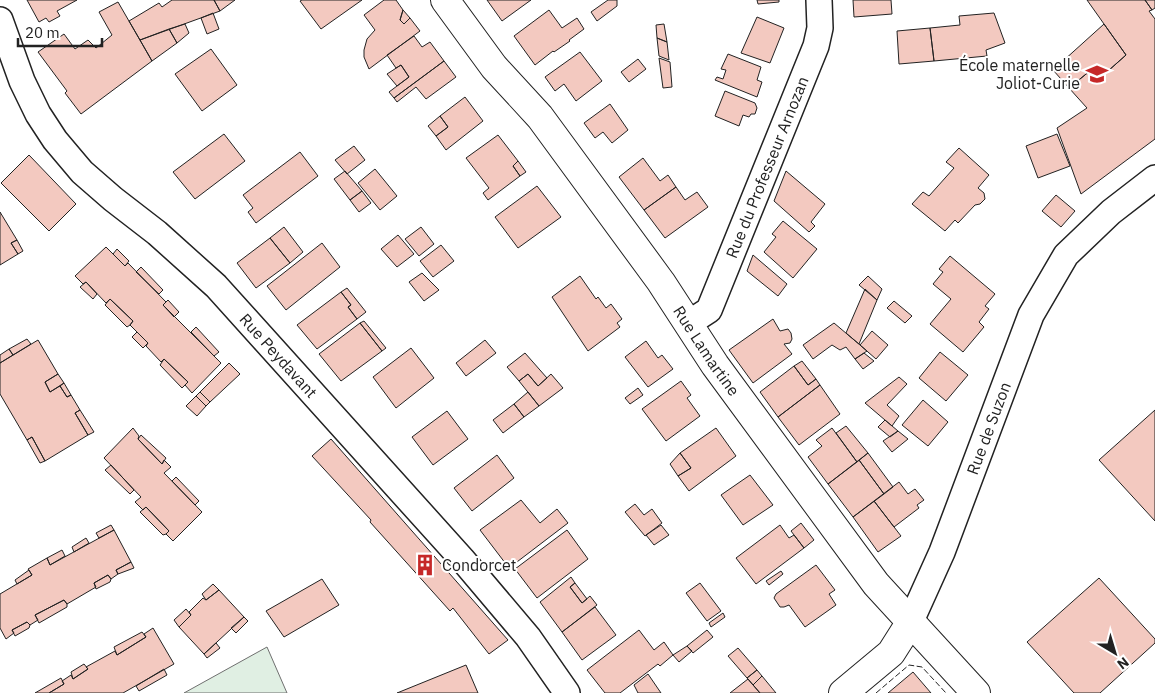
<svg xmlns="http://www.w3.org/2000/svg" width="1155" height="693" font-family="'IBM Plex Sans',sans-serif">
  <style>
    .green { fill: #e0efe3; stroke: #6f6f6f }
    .building { fill: #f3c9c0; stroke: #222 }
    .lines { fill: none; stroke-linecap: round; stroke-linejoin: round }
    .minor-casing { stroke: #222; stroke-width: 28 }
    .tertiary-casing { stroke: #222; stroke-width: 30 }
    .minor { stroke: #fff; stroke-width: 25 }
    .tertiary { stroke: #fff; stroke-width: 28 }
    .fence { stroke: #222; stroke-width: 1; stroke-dasharray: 6 2.5; stroke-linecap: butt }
    .labels { text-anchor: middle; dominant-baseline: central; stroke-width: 4; stroke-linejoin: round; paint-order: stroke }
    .poi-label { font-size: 16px; fill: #222; stroke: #fff; text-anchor: end }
    .street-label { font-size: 16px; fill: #222; stroke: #fff }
  </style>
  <rect width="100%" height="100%" fill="#fff"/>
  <path class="green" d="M267 647 287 693H184Z"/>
  <path class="building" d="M27 0H77L57 11 60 16 49 22 46 18 39 22Z
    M172 0H214L220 11 140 40 129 21 159 3 162 7Z
    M214 0H235L220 11Z
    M302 0H362L321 29 300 1Z
    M384 0H396L403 10 400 20 404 24 410 18 420 31 369 69 364 57V50L367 39 375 30 364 15Z
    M487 0H531L502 21Z
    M608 0H617V6L597 21 591 12Z
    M757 0H779V2L758 4Z
    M853 0H891L892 14 854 17Z
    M1087 0H1145L1152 10 1149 11 1155 19V139L1081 194 1057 128 1087 108 1069 88 1091 70 1099 79 1126 55Z
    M1145 0H1155V8L1152 10Z
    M118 2 152 61 81 114 65 93 67 91 38 52 64 34 75 49 88 40 96 48 112 35 99 12Z
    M403 10 410 18 404 24 400 20Z
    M549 10 562 28 577 18 584 29 569 40 570 41 554 52 553 51 535 65 514 36Z
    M213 13 219 29 207 34 201 18Z
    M994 13 1005 43 986 50 987 56 934 61 930 28 960 25 959 16Z
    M757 17 784 28 770 63 741 53Z
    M185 24 189 33 177 43 169 29Z
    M664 24 667 42 657 38 656 25Z
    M1104 24 1126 55 1099 79 1091 70 1069 88 1053 70Z
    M930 28 934 61 899 64 897 31Z
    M169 29 177 43 152 61 140 40Z
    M414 36 422 47 430 42 444 61 394 98 389 92 409 77 401 65 396 68 387 55Z
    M657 38 667 42 669 60 659 56Z
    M211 49 237 85 202 111 175 74Z
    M580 52 602 81 576 101 564 84 555 91 545 77Z
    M728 54 761 67 757 80 762 82 757 97 715 80 717 77 723 79 726 70 721 69Z
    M659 58 670 62 672 87 663 88Z
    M638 59 646 69 629 82 621 72Z
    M444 61 456 77 426 99 416 87 397 102 394 98Z
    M401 65 409 77 397 86 387 74Z
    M725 91 755 103 757 108 755 114H751L749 117 743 115 739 126 715 116Z
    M465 97 483 121 446 150 436 136 448 127 440 116Z
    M610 104 628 130 612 143 603 132 595 138 584 123Z
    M440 116 448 127 436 136 428 126Z
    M224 134 245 161 195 199 173 172Z
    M1057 134 1070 166 1038 178 1026 146Z
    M498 135 518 161 513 166 520 176 488 200 483 193 489 188 466 158Z
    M354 146 365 160 347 174 335 160Z
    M959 148 989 175 978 188 984 193 985 199 980 204 975 205 958 223 955 220 945 231 912 204 923 192 929 196 954 168 946 162Z
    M300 152 318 176 256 223 248 212 253 208 243 195Z
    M29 155 76 204 49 231 1 183Z
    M643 158 660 181 668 175 676 187 644 210 619 177Z
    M518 161 526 172 520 176 513 166Z
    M375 169 397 196 380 210 358 183Z
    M345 171 362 191 350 200 334 179Z
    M786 171 825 204 811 222 815 226 809 232 774 201Z
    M537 186 561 217 518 248 495 217Z
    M676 187 685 200 697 192 708 207 665 238 644 210Z
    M362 191 371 203 359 212 350 200Z
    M1056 195 1075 211 1061 227 1042 211Z
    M0 212 17 240 11 243 18 254 0 265Z
    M783 221 817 249 793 278 764 252 776 237 772 234Z
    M284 227 303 252 290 263 270 238Z
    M421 227 434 244 419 256 405 239Z
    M398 235 414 254 397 267 381 249Z
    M270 238 290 263 256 288 237 263Z
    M17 240 23 251 18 254 11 243Z
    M322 243 340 267 286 310 267 286Z
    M441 245 454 261 433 277 420 261Z
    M106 247 125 266 128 263 166 302 163 305 221 363 192 393 185 385 188 382 164 359 161 362 146 346 148 343 130 325 133 321 110 299 106 303 86 282 83 284 75 276Z
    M117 249 129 261 125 266 113 254Z
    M753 255 787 284 778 296 747 271Z
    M950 256 995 294 985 306 989 309 979 322 984 327 963 352 930 324 951 299 933 284 943 272 939 269Z
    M141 267 163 290 159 294 136 272Z
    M422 273 439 290 424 301 409 282Z
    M580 276 596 299 598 297 606 308 611 304 622 319 617 323 620 327 588 351 552 297Z
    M868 276 882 289 877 300 859 285Z
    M86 282 97 294 93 299 80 287Z
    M347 288 366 312 357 319 348 307 351 305 341 292Z
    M865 289 877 300 859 344 846 333Z
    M341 292 351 305 348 307 357 319 317 349 297 325Z
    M110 299 133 321 130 325 127 327 105 305Z
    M168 300 179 312 174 317 163 305Z
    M894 301 912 316 905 323 887 308Z
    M773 319 780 331 788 329 791 333 792 339 790 343 784 344 792 354 753 383 729 350Z
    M364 321 386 348 382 351 360 323Z
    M360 323 382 351 341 381 319 354Z
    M834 323 860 345 867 351 855 359 846 347 840 350 832 345 813 359 803 345Z
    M196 327 219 352 214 356 191 332Z
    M872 331 888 345 876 359 860 345Z
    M137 332 148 343 143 348 132 337Z
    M27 339 31 344 13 355 9 349Z
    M38 340 58 374 45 382 50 392 60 386 67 397 71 395 80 410 75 413 88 435 45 461 32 437 27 440 0 394V363Z
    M485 340 496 353 466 376 456 363Z
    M646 341 658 358 662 355 673 369 648 387 625 357Z
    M411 348 434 378 396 408 373 377Z
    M9 349 13 355 0 363V355Z
    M940 352 968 375 946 401 919 378Z
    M525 353 547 378 538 386 528 374 519 381 507 367Z
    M864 353 874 361 863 369 855 359Z
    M164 359 188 382 182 388 160 365Z
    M802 361 816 379 808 385 794 366Z
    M229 363 240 374 210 402 200 392Z
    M794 366 808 385 816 379 820 385 778 417 760 392Z
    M58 374 64 383 50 392 45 382Z
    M528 374 538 386 551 374 563 388 539 406 519 381Z
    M899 377 907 384 887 405 899 416 892 426 865 403Z
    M681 381 691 395 687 398 700 416 666 441 642 409Z
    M64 383 71 395 67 397 60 386Z
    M820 385 840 414 799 445 778 417Z
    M638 388 643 395 630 404 625 398Z
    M200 392 210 402 206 406 196 396Z
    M528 392 539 406 524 417 514 404Z
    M196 396 206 406 197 416 186 406Z
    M923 400 948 422 928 446 902 425Z
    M514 404 524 417 503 433 493 420Z
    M80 410 94 432 88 435 75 413Z
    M1155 410V521L1099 460Z
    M447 411 468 439 433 465 412 437Z
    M885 420 898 431 890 437 878 427Z
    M846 426 868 453 857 462 836 433Z
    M133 428 139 436 138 439 162 464 164 460 171 467 164 473 202 512 173 541 166 534 169 531 146 507 143 510 135 502 141 497 104 458Z
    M716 428 736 456 689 491 678 476 691 468 680 453Z
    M832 428 857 462 828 484 808 457 822 446 816 440Z
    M898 431 908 439 892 452 883 441Z
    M141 435 166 458 162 464 138 439Z
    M32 437 45 461 40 463 27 440Z
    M331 439 508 640 489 654 453 608 450 611 370 522 371 520 312 456Z
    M680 453 691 468 678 476 670 464Z
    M868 453 893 487 884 494 859 460Z
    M497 455 514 478 472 511 454 488Z
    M859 460 884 494 853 517 828 484Z
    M111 465 134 490 130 494 105 470Z
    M750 475 773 505 743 525 721 495Z
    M176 477 199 501 195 505 172 481Z
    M899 482 908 494 915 489 924 500 917 505 919 508 894 527 874 501Z
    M521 500 540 523 557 509 568 523 509 568 480 530Z
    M874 501 901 536 878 552 853 517Z
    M635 504 644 515 652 509 662 523 645 536 625 512Z
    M146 507 169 531 166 534 163 535 140 512Z
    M801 523 814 540 804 548 791 531Z
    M111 525 114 530 99 538 96 533Z
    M661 525 669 535 654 545 646 535Z
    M780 525 789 538 794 535 804 548 756 584 736 558Z
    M114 530 131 562 116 570 118 574 111 579 108 575 94 583 96 587 67 604 64 600 35 615 38 620 30 625 27 622 12 630 14 633 6 639 0 628V594L32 575 28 569 47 558 50 565Z
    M567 530 588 559 537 598 515 569Z
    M86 538 89 543 74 552 72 547Z
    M62 550 65 556 50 565 47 558Z
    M131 562 134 568 118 574 116 570Z
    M816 565 835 590 829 594 836 605 805 627 789 605 784 607H780L774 598 776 594Z
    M29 570 32 575 17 584 15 580Z
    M781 571 783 574 769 585 766 581Z
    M108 575 111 579 110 582 96 589 94 583Z
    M571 577 575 583 570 587 582 603 590 596 597 605 562 632 540 602Z
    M1099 578 1155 639V643L1100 693H1074L1027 642Z
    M322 579 339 605 284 637 266 611Z
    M575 583 587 599 582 603 570 587Z
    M700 583 721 611 707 621 686 593Z
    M213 584 219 590 206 600 202 594Z
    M219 590 244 617 204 654 179 627 191 615 189 612 203 598 206 600Z
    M64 600 67 604V607L39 623 35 615Z
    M595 607 616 635 582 660 562 632Z
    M186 609 191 615 179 627 174 620Z
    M723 613 725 617 711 627 709 623Z
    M244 617 248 621 236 633 231 628Z
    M27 622 30 625 29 628 15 636 12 630Z
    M153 628 174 664 123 693H49L64 684 62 681 71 675 73 679 88 669 86 667 115 651 117 655 146 637 144 634Z
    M639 630 654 650 664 642 673 655 660 666 658 664 620 693H605L587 670Z
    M707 630 713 637 693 653 687 646Z
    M142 632 146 637 117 655 114 647Z
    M216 643 220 648 207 658 204 654Z
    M687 646 692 651 679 662 673 655Z
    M738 648 757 670 747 678 728 656Z
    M84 664 88 669 73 679 71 672Z
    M466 665 478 693H397Z
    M164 669 167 675 139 691 136 686Z
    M757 670 762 676 753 685 747 678Z
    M913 672 931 693H888Z
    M648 674 661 693H638L634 685Z
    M762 676 776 693H760L753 685Z
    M61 678 64 684 49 693H35Z
    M748 679 760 693H730Z"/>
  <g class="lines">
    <g class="minor-casing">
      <g id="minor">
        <path id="s1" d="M0 20 22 81 38 114 55 140 82 172 113 199 157 233 216 286 462 559 528 637 567 693"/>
        <path id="s2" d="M689 323 709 310 816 46 820 28 819 0"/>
        <path id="s3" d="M910 623 942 552 1031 315 1066 255 1111 212 1155 178"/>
      </g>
    </g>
    <g class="tertiary-casing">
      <g id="tertiary">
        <path id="s4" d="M445 0 494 67 540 117 661 282 715 365 876 584 976 693"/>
        <path d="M843 693 891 653 910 623"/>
      </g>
    </g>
    <use href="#minor" class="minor"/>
    <use href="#tertiary" class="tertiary"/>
    <path class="fence" d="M876 693 909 665 922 667 946 693"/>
  </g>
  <defs>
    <g id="school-bare" transform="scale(1.725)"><path d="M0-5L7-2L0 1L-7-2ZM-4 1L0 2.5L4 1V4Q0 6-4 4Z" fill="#c62828" stroke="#fff" stroke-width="2.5" paint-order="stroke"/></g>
    <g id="building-bare" transform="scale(1.725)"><path d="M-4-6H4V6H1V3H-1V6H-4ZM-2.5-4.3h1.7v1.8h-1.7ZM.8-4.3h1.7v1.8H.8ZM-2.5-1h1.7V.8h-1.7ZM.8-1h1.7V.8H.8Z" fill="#c62828" stroke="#fff" stroke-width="2.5" paint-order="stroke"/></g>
  </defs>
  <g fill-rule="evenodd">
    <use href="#school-bare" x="1097" y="74"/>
    <use href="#building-bare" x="425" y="565"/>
  </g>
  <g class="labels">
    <g class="poi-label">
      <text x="1080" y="65">École maternelle<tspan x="1080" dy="18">Joliot-Curie</tspan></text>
      <text x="442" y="565" text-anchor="start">Condorcet</text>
    </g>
    <g class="street-label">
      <text stroke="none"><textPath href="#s2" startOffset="178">Rue du Professeur Arnozan</textPath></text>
      <text stroke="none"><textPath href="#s4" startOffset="438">Rue Lamartine</textPath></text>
      <text stroke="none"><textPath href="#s1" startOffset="444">Rue Peydavant</textPath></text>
      <text stroke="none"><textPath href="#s3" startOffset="210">Rue de Suzon</textPath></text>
    </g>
  </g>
  <g transform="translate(1115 653) rotate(142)" stroke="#ffffff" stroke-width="4" paint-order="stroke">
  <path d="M0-4L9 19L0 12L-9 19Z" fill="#222222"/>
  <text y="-8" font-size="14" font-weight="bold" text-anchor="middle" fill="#222222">N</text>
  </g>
  <path d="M18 38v8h84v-8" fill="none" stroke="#222222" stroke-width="2.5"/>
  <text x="25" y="38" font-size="15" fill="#222222" stroke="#ffffff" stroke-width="4" paint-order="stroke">20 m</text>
</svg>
